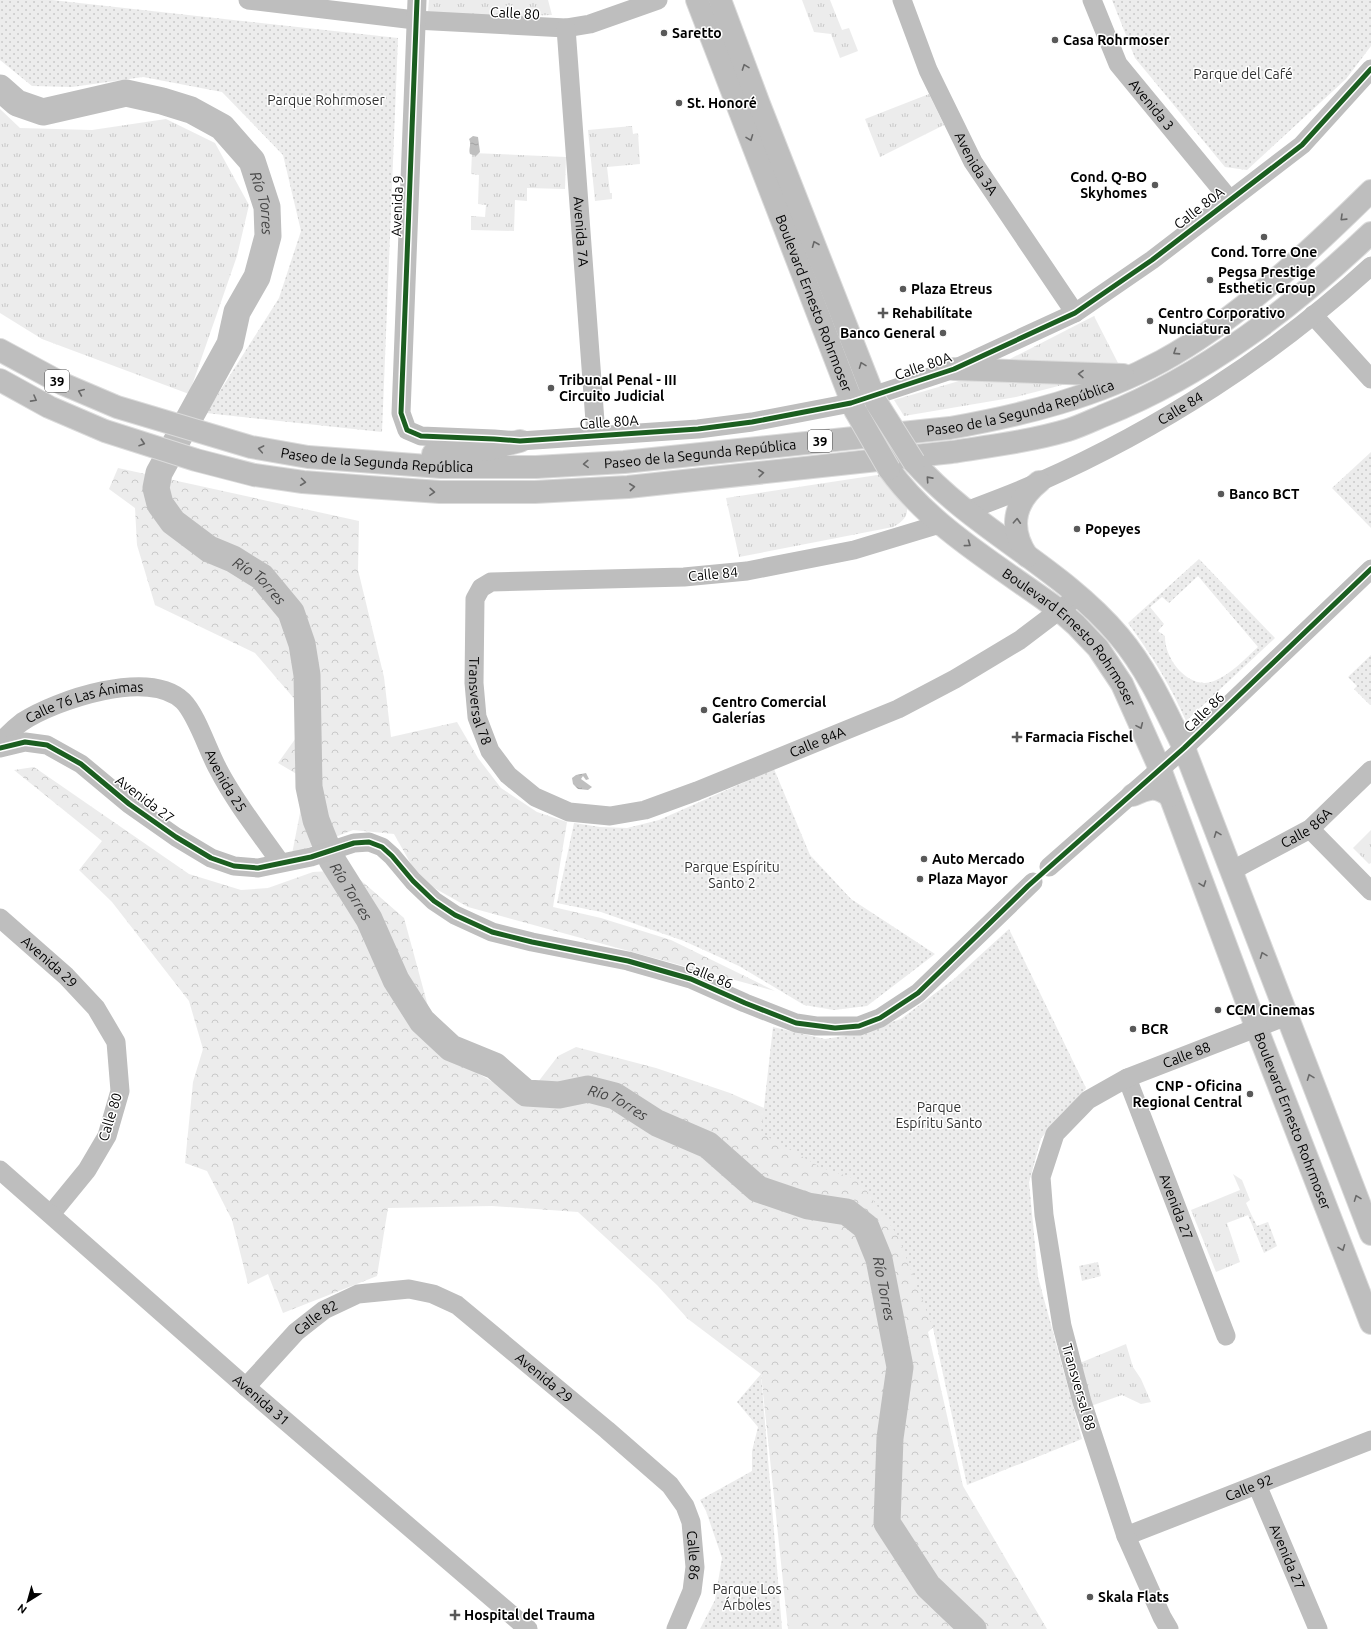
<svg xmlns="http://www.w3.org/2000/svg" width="1371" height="1629" font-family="Ubuntu,sans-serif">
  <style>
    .grass { fill: url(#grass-tufts) }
    .forest { fill: url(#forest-crowns) }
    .park { fill: url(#park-dots); fill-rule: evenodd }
    .water { fill: url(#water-ripples) }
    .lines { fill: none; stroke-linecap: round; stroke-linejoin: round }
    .river { stroke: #bfbfbf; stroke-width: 27 }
    .major-casing { stroke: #dbdbdb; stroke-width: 24 }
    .highway-casing { stroke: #dbdbdb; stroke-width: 24 }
    .minor { stroke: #bebebe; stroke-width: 19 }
    .major { stroke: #bebebe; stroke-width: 22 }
    .highway { stroke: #bebebe; stroke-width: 22 }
    .major-bridge-casing { stroke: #dbdbdb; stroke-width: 24; stroke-linecap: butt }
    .major-bridge { stroke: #bebebe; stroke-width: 22 }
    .cycleway-casing { stroke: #fff; stroke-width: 8 }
    .cycleway { stroke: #1b5e20; stroke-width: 5 }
    .oneway { stroke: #686868 }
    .poi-dot { fill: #595959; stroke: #fff; stroke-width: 1.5 }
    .labels { text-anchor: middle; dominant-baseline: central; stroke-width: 3; stroke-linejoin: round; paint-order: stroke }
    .shield { fill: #fff; stroke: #4c4c4c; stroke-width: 1 }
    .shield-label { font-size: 13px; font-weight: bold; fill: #000 }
    .street-label { font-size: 14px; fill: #000; stroke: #fff }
    .poi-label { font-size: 14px; font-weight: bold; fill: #000; stroke: #fff; text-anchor: start }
    .park-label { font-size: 14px; fill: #333; stroke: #fff }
    .water-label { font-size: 15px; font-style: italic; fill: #444; stroke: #fff }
  </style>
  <defs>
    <pattern id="grass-tufts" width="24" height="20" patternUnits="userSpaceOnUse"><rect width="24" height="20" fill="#ececec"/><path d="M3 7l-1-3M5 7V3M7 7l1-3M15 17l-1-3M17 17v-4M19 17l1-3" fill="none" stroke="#c9c9c9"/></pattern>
    <pattern id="forest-crowns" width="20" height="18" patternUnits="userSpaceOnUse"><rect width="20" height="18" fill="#ececec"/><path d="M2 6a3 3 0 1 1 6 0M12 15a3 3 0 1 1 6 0" fill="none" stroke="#c9c9c9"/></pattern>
    <pattern id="park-dots" width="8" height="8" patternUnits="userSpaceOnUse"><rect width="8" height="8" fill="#ececec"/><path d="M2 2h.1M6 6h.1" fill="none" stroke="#c9c9c9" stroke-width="1.8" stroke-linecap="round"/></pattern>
    <pattern id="water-ripples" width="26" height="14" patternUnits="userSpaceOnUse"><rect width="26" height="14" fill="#bfbfbf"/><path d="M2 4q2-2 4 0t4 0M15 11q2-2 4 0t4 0" fill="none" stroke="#a2a2a2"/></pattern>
  </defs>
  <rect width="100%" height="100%" fill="#fff"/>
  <path class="grass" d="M429 0H548L552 15 497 17 428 12Z
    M802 0H830L842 30 849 28 858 51 840 58 831 34 814 32Z
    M929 94 944 125 880 157 865 119Z
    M0 109 20 128 92 130 166 119 215 143 249 205 237 256 189 394 42 339 0 313Z
    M632 126 633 134 638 133 640 164 607 167 610 193H612V199L595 201 588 130Z
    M472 153 566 157 565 189 527 188V201L515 200 514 231 471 230V216L485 217 486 205 478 204 479 175 471 174Z
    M1094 316 1118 363 1006 361Z
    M983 374 1089 378 1016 397 904 416 894 400Z
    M884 474C898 491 923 512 893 527L739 557 726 498Z
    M1371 830V863L1369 864 1353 848Z
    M1233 1174 1242 1180 1250 1200 1246 1203 1251 1214 1227 1223 1240 1262 1216 1272 1191 1210 1240 1190Z
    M1126 1344 1133 1367 1141 1379 1151 1402 1141 1404 1122 1395 1088 1407 1075 1365Z"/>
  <path class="forest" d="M118 468 359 521 358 570 384 677 391 737 457 722 478 758 501 788 537 812 567 822 553 907 601 918 671 940 775 991 468 907 420 880 394 834 353 830 292 854 300 813V776L278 763 298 735 297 702 255 653 155 605 137 545 135 508 109 489Z
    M34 767 189 874 241 890 268 888 313 872 349 870 404 918 429 1010 447 1055 503 1088 535 1086 558 1056 576 1047 656 1068 730 1093 798 1123 1086 1088 1041 1138 1029 1182 969 1295 928 1332 963 1486 1047 1629H788L761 1374 688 1319 657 1285 578 1212 492 1206 388 1208 377 1276 283 1313 268 1274 248 1284 232 1220 207 1171 185 1163 193 1082 203 1049 189 1001 112 902 79 870 102 841 14 770Z"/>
  <path class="park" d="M0 0H52L398 38 382 432 206 413 279 298 301 231 283 155 222 92 143 77 72 87 32 86 0 60Z
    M1112 0H1371V46L1346 79 1247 170 1225 167 1135 58Z
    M1371 452V528L1332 488Z
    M1199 559 1275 638 1186 721C1171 686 1151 654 1128 623ZM1198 576 1258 647C1246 658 1230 675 1214 681 1189 691 1164 659 1165 636L1158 631 1164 624 1150 607 1162 597 1169 603Z
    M1371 655V705H1370L1354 689 1357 686 1348 677Z
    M774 769 810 855 851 899 935 954 867 1006 834 1010 804 1005 739 966 684 941 601 912 557 903 574 823 600 827 627 828 659 820Z
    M1009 929 1086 1088 1041 1138 1029 1182 1038 1277 1082 1439 967 1485 933 1328 898 1236 859 1180 822 1168 761 1133 773 1027 825 1039 855 1034 901 1019 954 979Z
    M1251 1214 1257 1226 1268 1222 1277 1246 1264 1253 1248 1215Z
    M1098 1262 1101 1276 1082 1281 1079 1266Z
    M761 1374 782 1629H700L715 1600 722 1558 706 1511 700 1500 752 1471V1451L758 1427 737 1402Z"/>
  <path class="water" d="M473 136 478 137 480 152 476 156 470 154C468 149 472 145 469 139Z
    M586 773 589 779 586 780 583 776 581 779 592 787 588 790 578 789 573 784 572 778 576 775Z"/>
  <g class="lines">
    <path class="river" id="s1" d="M0 88 17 103 43 112 126 93 162 101 191 110 222 127 252 161 267 207 268 236 257 277 237 312 230 344 159 473 156 488 160 504 173 522 209 549 233 559 262 577 291 612 302 644 307 675 309 787 316 820 332 860 369 919 396 980 422 1021 451 1048 495 1066 526 1093 559 1095 588 1089 615 1096 657 1123 708 1145 758 1189 808 1206 847 1212 866 1227 879 1259 900 1367 890 1438 887 1523 928 1586 973 1629"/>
    <g class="major-casing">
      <g id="major">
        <path id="s16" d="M697 0 855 410"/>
        <path d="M720 0 759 104 876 402"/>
        <path d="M914 462C974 530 1061 567 1119 636 1147 669 1165 709 1184 748L1371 1234"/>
        <path id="s17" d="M889 469C930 527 1002 568 1059 610L1076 625 1098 648 1122 684 1160 769 1257 1029 1371 1323"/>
        <path d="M1027 556C1009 529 1013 503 1039 482"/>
        <path d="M1133 795C1148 788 1156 785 1170 796"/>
      </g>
    </g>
    <g class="highway-casing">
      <g id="highway">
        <path id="s18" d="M0 350 63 384 117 407 251 447 308 457 441 467H536L624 462 950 428C1023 415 1096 397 1162 361 1237 320 1310 251 1371 191"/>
        <path d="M954 369 1123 375"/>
        <path d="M0 380 49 407 105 431 196 460 254 475 303 482 368 487 440 492H535L628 487 952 452C991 446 1031 441 1068 430 1081 426 1093 420 1105 415 1205 375 1293 307 1371 233"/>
        <path d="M433 454 490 449 520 441"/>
      </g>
    </g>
    <g class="minor">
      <path d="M248 0 415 20 566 28 590 24 658 0"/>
      <path d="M417 0 401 413 407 430 421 436 494 439 520 441 698 429 752 422 851 403 954 369 1075 313 1152 260 1302 145 1371 69"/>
      <path id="s2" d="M902 0 928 70 973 162 1075 313"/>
      <path id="s3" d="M1092 0 1118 64 1230 200"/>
      <path id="s4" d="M566 28 596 435"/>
      <path d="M1313 315 1371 379"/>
      <path id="s5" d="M966 511C990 502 1015 493 1039 482 1159 429 1274 355 1371 266"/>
      <path id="s6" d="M940 524 854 550 747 571 684 577 491 582 481 588 475 599 474 683 477 717 490 751 508 775 535 797 569 812 610 816 645 810 697 791 898 709 955 679 1020 640 1078 596"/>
      <path id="s7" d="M0 743C7 735 14 728 22 722 56 700 149 668 183 701 197 715 208 751 218 769 235 802 259 832 280 862"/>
      <path d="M0 748 25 742 47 745 81 764 129 804 176 837 211 858 234 866 258 868 311 857 354 843 369 842 382 847 392 856 413 881 434 901 455 915 492 932 532 942 628 961 691 979 745 1003 796 1023 816 1026H859L880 1018 918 993 1033 882"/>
      <path d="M1310 829 1371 891"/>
      <path d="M1049 867 1184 748 1371 569"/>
      <path id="s8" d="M1231 871 1310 829 1371 770"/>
      <path id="s9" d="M0 918 66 976 96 1008 116 1042 120 1091 107 1136 87 1170 51 1214"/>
      <path id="s10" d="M1127 1078 1226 1336"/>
      <path id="s11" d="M0 1170 246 1387 528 1629"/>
      <path id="s12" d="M246 1387 296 1332 324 1310 358 1294 409 1289 433 1294 457 1305 607 1430 670 1485 685 1506 691 1522 695 1567 692 1591 676 1629"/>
      <path id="s13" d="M1257 1485 1318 1629"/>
      <path id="s14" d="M1126 1536 1371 1440"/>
      <path id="s15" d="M1169 1629 1162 1617 1126 1536 1082 1402 1062 1326 1044 1215 1041 1177 1055 1134 1088 1100 1127 1078 1287 1016"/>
    </g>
    <use href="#major" class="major"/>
    <use href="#highway" class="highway"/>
    <g class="major-bridge-casing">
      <path id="major-bridge" d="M876 402 914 462
        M855 410 889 469"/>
    </g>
    <use href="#major-bridge" class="major-bridge"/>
    <g class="cycleway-casing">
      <path id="cycleway" d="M417 0 401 413 407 430 421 436 494 439 520 441 698 429 752 422 851 403 954 369 1075 313 1152 260 1302 145 1371 69
        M0 748 25 742 47 745 81 764 129 804 176 837 211 858 234 866 258 868 311 857 354 843 369 842 382 847 392 856 413 881 434 901 455 915 492 932 532 942 628 961 691 979 745 1003 796 1023 835 1028 859 1026 880 1018 918 993 1028 886 1184 748 1371 569"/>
    </g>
    <use href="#cycleway" class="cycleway"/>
  </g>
  <defs><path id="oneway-chevron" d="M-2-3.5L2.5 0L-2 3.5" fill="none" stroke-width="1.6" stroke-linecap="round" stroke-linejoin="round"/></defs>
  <g class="oneway">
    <use href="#oneway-chevron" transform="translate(745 67) rotate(-110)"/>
    <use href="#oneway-chevron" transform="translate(750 138) rotate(69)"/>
    <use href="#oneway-chevron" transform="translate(1343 218) rotate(136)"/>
    <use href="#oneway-chevron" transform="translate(815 244) rotate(-112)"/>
    <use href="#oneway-chevron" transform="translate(1176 352) rotate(147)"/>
    <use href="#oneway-chevron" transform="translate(862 365) rotate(-111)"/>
    <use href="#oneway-chevron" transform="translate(1081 374) rotate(-179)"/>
    <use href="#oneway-chevron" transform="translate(81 392) rotate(-157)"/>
    <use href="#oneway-chevron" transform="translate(34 399) rotate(29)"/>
    <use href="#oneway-chevron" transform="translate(142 443) rotate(18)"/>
    <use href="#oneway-chevron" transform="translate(261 449) rotate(-169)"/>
    <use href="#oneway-chevron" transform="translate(586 464) rotate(177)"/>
    <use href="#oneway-chevron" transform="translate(761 473) rotate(-6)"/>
    <use href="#oneway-chevron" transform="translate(929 479) rotate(-132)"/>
    <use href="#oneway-chevron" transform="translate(303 482) rotate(7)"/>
    <use href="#oneway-chevron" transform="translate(632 487) rotate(-6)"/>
    <use href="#oneway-chevron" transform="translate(432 492) rotate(4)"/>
    <use href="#oneway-chevron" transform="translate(1017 521) rotate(-87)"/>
    <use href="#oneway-chevron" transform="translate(968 544) rotate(36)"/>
    <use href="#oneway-chevron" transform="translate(1140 726) rotate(66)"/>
    <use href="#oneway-chevron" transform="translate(1217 834) rotate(-111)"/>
    <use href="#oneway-chevron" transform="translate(1203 884) rotate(70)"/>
    <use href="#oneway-chevron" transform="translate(1263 955) rotate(-111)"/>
    <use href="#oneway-chevron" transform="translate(1310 1077) rotate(-111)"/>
    <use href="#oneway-chevron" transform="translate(1357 1198) rotate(-111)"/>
    <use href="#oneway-chevron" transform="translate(1342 1248) rotate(69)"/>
  </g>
  <g class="poi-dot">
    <circle cx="664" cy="33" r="4"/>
    <circle cx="1055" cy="40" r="4"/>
    <circle cx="679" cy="103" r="4"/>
    <circle cx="1155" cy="185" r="4"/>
    <circle cx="1264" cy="237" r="4"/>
    <circle cx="1210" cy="280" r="4"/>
    <circle cx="903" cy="289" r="4"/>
    <path d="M881 307h4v4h4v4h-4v4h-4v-4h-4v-4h4z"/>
    <circle cx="1150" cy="321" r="4"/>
    <circle cx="943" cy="333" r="4"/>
    <circle cx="551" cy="388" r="4"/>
    <circle cx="1221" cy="494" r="4"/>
    <circle cx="1077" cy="529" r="4"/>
    <circle cx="704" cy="710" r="4"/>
    <path d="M1015 731h4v4h4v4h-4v4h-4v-4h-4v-4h4z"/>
    <circle cx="924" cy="859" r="4"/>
    <circle cx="920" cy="879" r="4"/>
    <circle cx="1218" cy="1010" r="4"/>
    <circle cx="1133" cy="1029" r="4"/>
    <circle cx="1250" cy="1094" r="4"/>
    <circle cx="1090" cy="1597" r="4"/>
    <path d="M453 1609h4v4h4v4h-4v4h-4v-4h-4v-4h4z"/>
  </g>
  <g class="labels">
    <g class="shield">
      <rect x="45" y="370" width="24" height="22" rx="3"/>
      <rect x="808" y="430" width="24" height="22" rx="3"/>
    </g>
    <g class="shield-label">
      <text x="57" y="381">39</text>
      <text x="820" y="441">39</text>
    </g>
    <g class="street-label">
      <text transform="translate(515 13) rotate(3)">Calle 80</text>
      <text stroke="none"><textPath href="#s3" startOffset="122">Avenida 3</textPath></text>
      <text stroke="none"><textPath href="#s2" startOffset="180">Avenida 3A</textPath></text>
      <text transform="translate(397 206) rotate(-88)">Avenida 9</text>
      <text transform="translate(1199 208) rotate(-38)">Calle 80A</text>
      <text stroke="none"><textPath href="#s4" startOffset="204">Avenida 7A</textPath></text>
      <text stroke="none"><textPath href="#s16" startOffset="325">Boulevard Ernesto Rohrmoser</textPath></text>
      <text transform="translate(923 366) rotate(-19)">Calle 80A</text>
      <text stroke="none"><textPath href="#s18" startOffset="1045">Paseo de la Segunda República</textPath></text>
      <text stroke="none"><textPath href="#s5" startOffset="238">Calle 84</textPath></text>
      <text transform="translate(609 422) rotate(-4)">Calle 80A</text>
      <text stroke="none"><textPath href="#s18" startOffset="721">Paseo de la Segunda República</textPath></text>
      <text stroke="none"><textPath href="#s18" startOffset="397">Paseo de la Segunda República</textPath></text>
      <text transform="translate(713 574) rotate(-5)">Calle 84</text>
      <text stroke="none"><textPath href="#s17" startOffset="249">Boulevard Ernesto Rohrmoser</textPath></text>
      <text stroke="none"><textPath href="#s6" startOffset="582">Transversal 78</textPath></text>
      <text stroke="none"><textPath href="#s7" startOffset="97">Calle 76 Las Ánimas</textPath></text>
      <text transform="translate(1204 712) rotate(-44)">Calle 86</text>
      <text stroke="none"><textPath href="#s6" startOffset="998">Calle 84A</textPath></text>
      <text stroke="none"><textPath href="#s7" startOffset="292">Avenida 25</textPath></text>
      <text transform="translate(145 799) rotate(37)">Avenida 27</text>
      <text stroke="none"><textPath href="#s8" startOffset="87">Calle 86A</textPath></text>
      <text stroke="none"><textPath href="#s9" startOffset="66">Avenida 29</textPath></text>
      <text transform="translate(709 975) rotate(22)">Calle 86</text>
      <text stroke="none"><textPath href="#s15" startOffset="674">Calle 88</textPath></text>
      <text transform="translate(110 1117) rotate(-73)">Calle 80</text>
      <text stroke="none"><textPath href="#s17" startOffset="789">Boulevard Ernesto Rohrmoser</textPath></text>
      <text stroke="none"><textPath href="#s10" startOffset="138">Avenida 27</textPath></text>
      <text stroke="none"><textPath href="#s12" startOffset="99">Calle 82</textPath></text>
      <text stroke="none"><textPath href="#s12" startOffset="363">Avenida 29</textPath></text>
      <text transform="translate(1079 1387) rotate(74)">Transversal 88</text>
      <text stroke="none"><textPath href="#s11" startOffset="348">Avenida 31</textPath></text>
      <text stroke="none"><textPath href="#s14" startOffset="132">Calle 92</textPath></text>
      <text stroke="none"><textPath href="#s12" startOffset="605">Calle 86</textPath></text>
      <text stroke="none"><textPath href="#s13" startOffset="78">Avenida 27</textPath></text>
    </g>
    <g class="poi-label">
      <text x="672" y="33">Saretto</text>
      <text x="1063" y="40">Casa Rohrmoser</text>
      <text x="687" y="103">St. Honoré</text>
      <text x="1147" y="177" text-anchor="end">Cond. Q-BO<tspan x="1147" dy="16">Skyhomes</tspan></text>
      <text x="1264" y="252" text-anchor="middle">Cond. Torre One</text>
      <text x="1218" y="272">Pegsa Prestige<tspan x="1218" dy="16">Esthetic Group</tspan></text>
      <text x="911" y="289">Plaza Etreus</text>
      <text x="892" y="313">Rehabilítate</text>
      <text x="1158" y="313">Centro Corporativo<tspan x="1158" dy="16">Nunciatura</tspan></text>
      <text x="935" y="333" text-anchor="end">Banco General</text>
      <text x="559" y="380">Tribunal Penal - III<tspan x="559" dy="16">Circuito Judicial</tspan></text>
      <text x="1229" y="494">Banco BCT</text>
      <text x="1085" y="529">Popeyes</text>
      <text x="712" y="702">Centro Comercial<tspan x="712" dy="16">Galerías</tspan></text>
      <text x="1025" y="737">Farmacia Fischel</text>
      <text x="932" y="859">Auto Mercado</text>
      <text x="928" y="879">Plaza Mayor</text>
      <text x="1226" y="1010">CCM Cinemas</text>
      <text x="1141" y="1029">BCR</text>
      <text x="1242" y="1086" text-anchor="end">CNP - Oficina<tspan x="1242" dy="16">Regional Central</tspan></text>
      <text x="1098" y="1597">Skala Flats</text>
      <text x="464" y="1615">Hospital del Trauma</text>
    </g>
    <g class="park-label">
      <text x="1243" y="74">Parque del Café</text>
      <text x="326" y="100">Parque Rohrmoser</text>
      <text x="732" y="867">Parque Espíritu<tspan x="732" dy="16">Santo 2</tspan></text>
      <text x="939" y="1107">Parque<tspan x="939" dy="16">Espíritu Santo</tspan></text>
      <text x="747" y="1589">Parque Los<tspan x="747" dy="16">Árboles</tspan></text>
    </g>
    <g class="water-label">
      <text stroke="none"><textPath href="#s1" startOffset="327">Río Torres</textPath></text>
      <text stroke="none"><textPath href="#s1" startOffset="783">Río Torres</textPath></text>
      <text stroke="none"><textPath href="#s1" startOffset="1119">Río Torres</textPath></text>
      <text stroke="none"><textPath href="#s1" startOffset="1491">Río Torres</textPath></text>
      <text stroke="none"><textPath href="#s1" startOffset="1839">Río Torres</textPath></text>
    </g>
  </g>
  <g transform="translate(28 1601) rotate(217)" stroke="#ffffff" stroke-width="3" paint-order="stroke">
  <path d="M0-3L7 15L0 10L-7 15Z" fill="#000000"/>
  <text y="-6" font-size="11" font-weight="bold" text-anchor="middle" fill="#000000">N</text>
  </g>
</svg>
